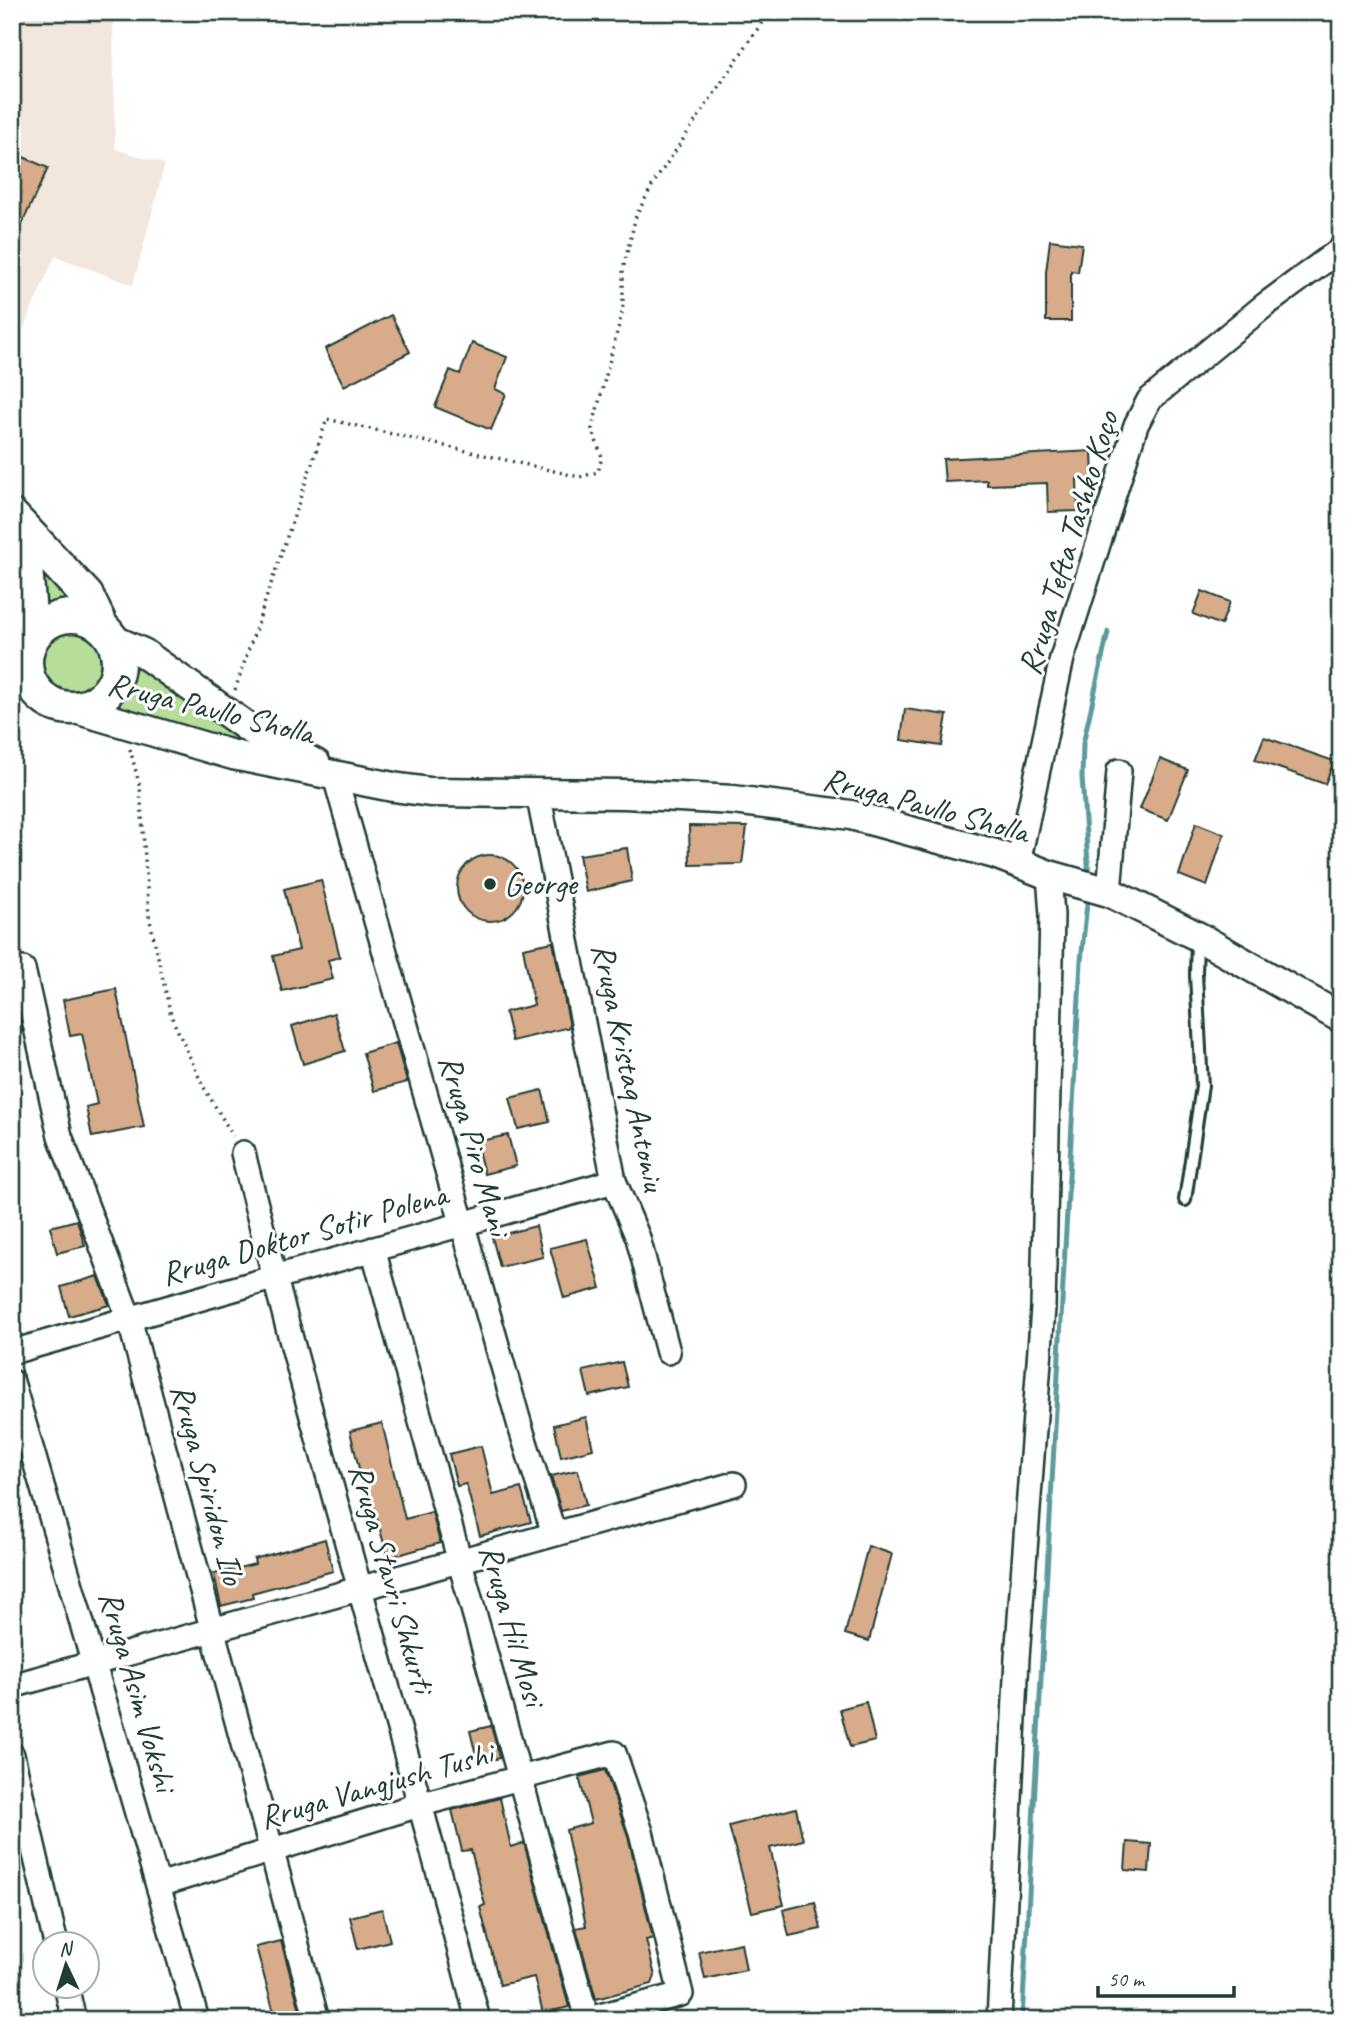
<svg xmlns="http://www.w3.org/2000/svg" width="1353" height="2032" font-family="Caveat,sans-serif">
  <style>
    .built { fill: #f3e6dc }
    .green { fill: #b6de9a; stroke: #6a8e67; stroke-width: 2 }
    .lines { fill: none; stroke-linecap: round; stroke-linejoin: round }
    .stream { stroke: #5d9a9c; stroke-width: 5 }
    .building { fill: #d8ab8a; stroke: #1f3d34; stroke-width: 2 }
    .service-casing { stroke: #1f3d34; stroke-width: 16 }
    .minor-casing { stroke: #1f3d34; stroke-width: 28 }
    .tertiary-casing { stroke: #1f3d34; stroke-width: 33 }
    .secondary-casing { stroke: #1f3d34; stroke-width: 37 }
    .path { stroke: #1f3d34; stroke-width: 3.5; stroke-dasharray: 2 5; stroke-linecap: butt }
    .service { stroke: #fff; stroke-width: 10 }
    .minor { stroke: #fff; stroke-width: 23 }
    .tertiary { stroke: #fff; stroke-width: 28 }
    .secondary { stroke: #fff; stroke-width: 32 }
    .poi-dot { fill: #1f3d34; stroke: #fff; stroke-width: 2.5 }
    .labels { text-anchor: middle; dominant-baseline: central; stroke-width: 6; stroke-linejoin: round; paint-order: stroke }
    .street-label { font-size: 33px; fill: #1f3d34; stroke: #fff }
    .poi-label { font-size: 33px; fill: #1f3d34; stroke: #fff; text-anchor: start }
  </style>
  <rect width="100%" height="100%" fill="#fff"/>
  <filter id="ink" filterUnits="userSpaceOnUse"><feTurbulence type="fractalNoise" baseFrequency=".0143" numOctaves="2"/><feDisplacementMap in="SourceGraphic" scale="14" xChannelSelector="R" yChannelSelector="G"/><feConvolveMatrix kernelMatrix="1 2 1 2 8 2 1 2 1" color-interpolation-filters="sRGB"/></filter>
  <g filter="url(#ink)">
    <path class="built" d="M12 12 113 15 115 149 165 164 133 285 55 256 12 354Z"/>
    <path class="green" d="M34 553 77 606 55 611 40 621Z
      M41 663a33 33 0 1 1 66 0a33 33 0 1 1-66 0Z
      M125 657 249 745 109 709C126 693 127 680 125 657Z"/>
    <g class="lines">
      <path class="stream" d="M1089 878 1082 777 1083 744 1108 632
        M1022 2020 1081 961 1088 894"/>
    </g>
    <path class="building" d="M12 152 48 168 12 245Z
      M1050 240 1082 244 1078 272 1071 271V321H1046V272Z
      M391 315 410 352 344 386 325 349Z
      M472 343 507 357 495 389 506 394 491 430 435 407 450 370 460 374Z
      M1092 451 1093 479H1077L1078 511 1048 512 1047 483 987 485V480L945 482 943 459Z
      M1202 591 1230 602 1221 625 1193 614Z
      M905 709 947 715 942 746 901 740Z
      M1264 737 1334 761 1325 784 1255 760Z
      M1160 759 1188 770 1168 820 1140 809Z
      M1196 823 1224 834 1207 886 1179 875Z
      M689 826 747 827 742 864 690 865Z
      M627 848 632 881 586 892 579 855Z
      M457 888a33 33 0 1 1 66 0a33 33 0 1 1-66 0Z
      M321 880 340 957 328 960 333 979 282 991 273 956 299 950 284 889Z
      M553 942 570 1027 512 1041 505 1012 534 1005 523 948Z
      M12 987 23 1032 12 1034Z
      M116 989 144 1127 92 1137 86 1107 97 1104 82 1034 70 1036 63 1000Z
      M334 1013 345 1051 303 1064 292 1026Z
      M396 1043 407 1082 374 1091 363 1053Z
      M542 1090 550 1122 518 1129 510 1098Z
      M508 1135 516 1166 484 1174 476 1142Z
      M77 1220 85 1246 57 1253 50 1227Z
      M536 1226 543 1257 500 1267 492 1237Z
      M587 1239 601 1288 564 1298 550 1248Z
      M98 1276 109 1305 69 1316 61 1287Z
      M622 1362 628 1387 589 1396 583 1371Z
      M586 1417 593 1449 561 1457 554 1425Z
      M382 1423 405 1519 432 1512 440 1543 388 1558 373 1505 368 1506 350 1431Z
      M481 1446 493 1495 521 1488 531 1522 480 1536 466 1484 457 1486 449 1454Z
      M578 1470 586 1505 561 1511 551 1476Z
      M325 1539 333 1571 252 1593 253 1598 221 1606 214 1574 255 1564 254 1559Z
      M868 1546 892 1554 869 1641 845 1634Z
      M866 1702 875 1741 850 1747 840 1709Z
      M491 1726 500 1758 478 1763 470 1731Z
      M605 1770 628 1836 653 1938 646 1940 655 1976 652 1984 596 1999 576 1928 586 1926 566 1830 591 1823 579 1777Z
      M500 1798 511 1847 524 1843 569 2007 543 2013 534 1977 500 1985 480 1907 485 1905 471 1850 462 1851 452 1810Z
      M796 1808 803 1840 770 1848 784 1905 752 1912 729 1826Z
      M1127 1842 1151 1844 1149 1872 1125 1870Z
      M815 1902 821 1929 789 1936 783 1910Z
      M382 1909 390 1941 358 1949 350 1917Z
      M281 1941 300 2010 275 2016 256 1947Z
      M741 1943 746 1970 705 1979 699 1952Z"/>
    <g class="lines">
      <g class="service-casing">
        <path id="service" d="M1185 1200 1202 1086 1196 975 1197 939"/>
      </g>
      <g class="minor-casing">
        <path id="minor" d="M334 773 520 1426 554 1534
          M538 793 614 1181 638 1238 668 1352
          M1018 863 1062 658 1136 425 1149 400 1265 305 1341 249
          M1109 892 1119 771
          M23 969 60 1136 129 1318 317 2020
          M243 1153C315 1444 403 1730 478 2020
          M373 1249 587 2019
          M12 1352 614 1181
          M12 1382 197 2020
          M12 1686 734 1484
          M12 1755 56 1944
          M159 1885 422 1804 614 1753 641 1832 681 1994 585 2020
          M66 1986 74 2020
          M999 2020 1017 1658 1043 1308 1052 915 1049 875"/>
      </g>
      <g class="tertiary-casing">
        <path id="tertiary" d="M112 639 143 653 250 729 316 764
          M72 708 233 755 393 787 430 792 625 794 733 800 851 815 995 854 1049 875 1109 892 1197 936 1341 1018"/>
      </g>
      <g class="secondary-casing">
        <path id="secondary" d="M12 516 87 596 102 627
          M23 530 32 639
          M26 662a46 46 0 1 1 92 0a46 46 0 1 1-92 0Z"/>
      </g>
      <path class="path" d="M235 690 327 419 580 477 598 472 602 457 592 429 623 309V269L636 216 653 184 769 12
        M130 749 140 787 149 916 171 1016 203 1086 233 1136
        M12 926 19 951"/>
      <use href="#service" class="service"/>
      <use href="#minor" class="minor"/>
      <use href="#tertiary" class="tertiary"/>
      <use href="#secondary" class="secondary"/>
    </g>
  </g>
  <circle class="poi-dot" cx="490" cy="884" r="7"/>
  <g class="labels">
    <g class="street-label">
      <text transform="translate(1068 543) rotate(-73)">Rruga Tefta Tashko Koço</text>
      <text transform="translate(211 708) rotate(14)">Rruga Pavllo Sholla</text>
      <text transform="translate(926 805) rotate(15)">Rruga Pavllo Sholla</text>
      <text transform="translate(629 1067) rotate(78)">Rruga Kristaq Antoniu</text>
      <text transform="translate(475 1145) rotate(74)">Rruga Piro Mani</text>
      <text transform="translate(304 1234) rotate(-16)">Rruga Doktor Sotir Polena</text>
      <text transform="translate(208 1484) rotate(75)">Rruga Spiridon Ilo</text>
      <text transform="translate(392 1578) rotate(74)">Rruga Stavri Shkurti</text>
      <text transform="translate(513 1625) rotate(74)">Rruga Hil Mosi</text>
      <text transform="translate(138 1691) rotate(74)">Rruga Asim Vokshi</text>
      <text transform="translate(376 1785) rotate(-16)">Rruga Vangjush Tushi</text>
    </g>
    <g class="poi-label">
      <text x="504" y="884">George</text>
    </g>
  </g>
  <rect width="1353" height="2032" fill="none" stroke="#fff" stroke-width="42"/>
  <rect x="21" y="21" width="1311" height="1990" fill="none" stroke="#1f3d34" stroke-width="2.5" filter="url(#ink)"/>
  <g transform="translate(66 1965) rotate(356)"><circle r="33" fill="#ffffff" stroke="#a5b1ae" stroke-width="2"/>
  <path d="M0-5L12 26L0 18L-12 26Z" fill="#1f3d34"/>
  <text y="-10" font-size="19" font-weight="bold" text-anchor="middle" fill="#1f3d34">N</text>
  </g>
  <path d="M1098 1986v10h136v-10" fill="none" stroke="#1f3d34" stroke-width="3.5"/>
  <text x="1108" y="1986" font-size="21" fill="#1f3d34" stroke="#ffffff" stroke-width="5" paint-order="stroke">50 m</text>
</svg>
